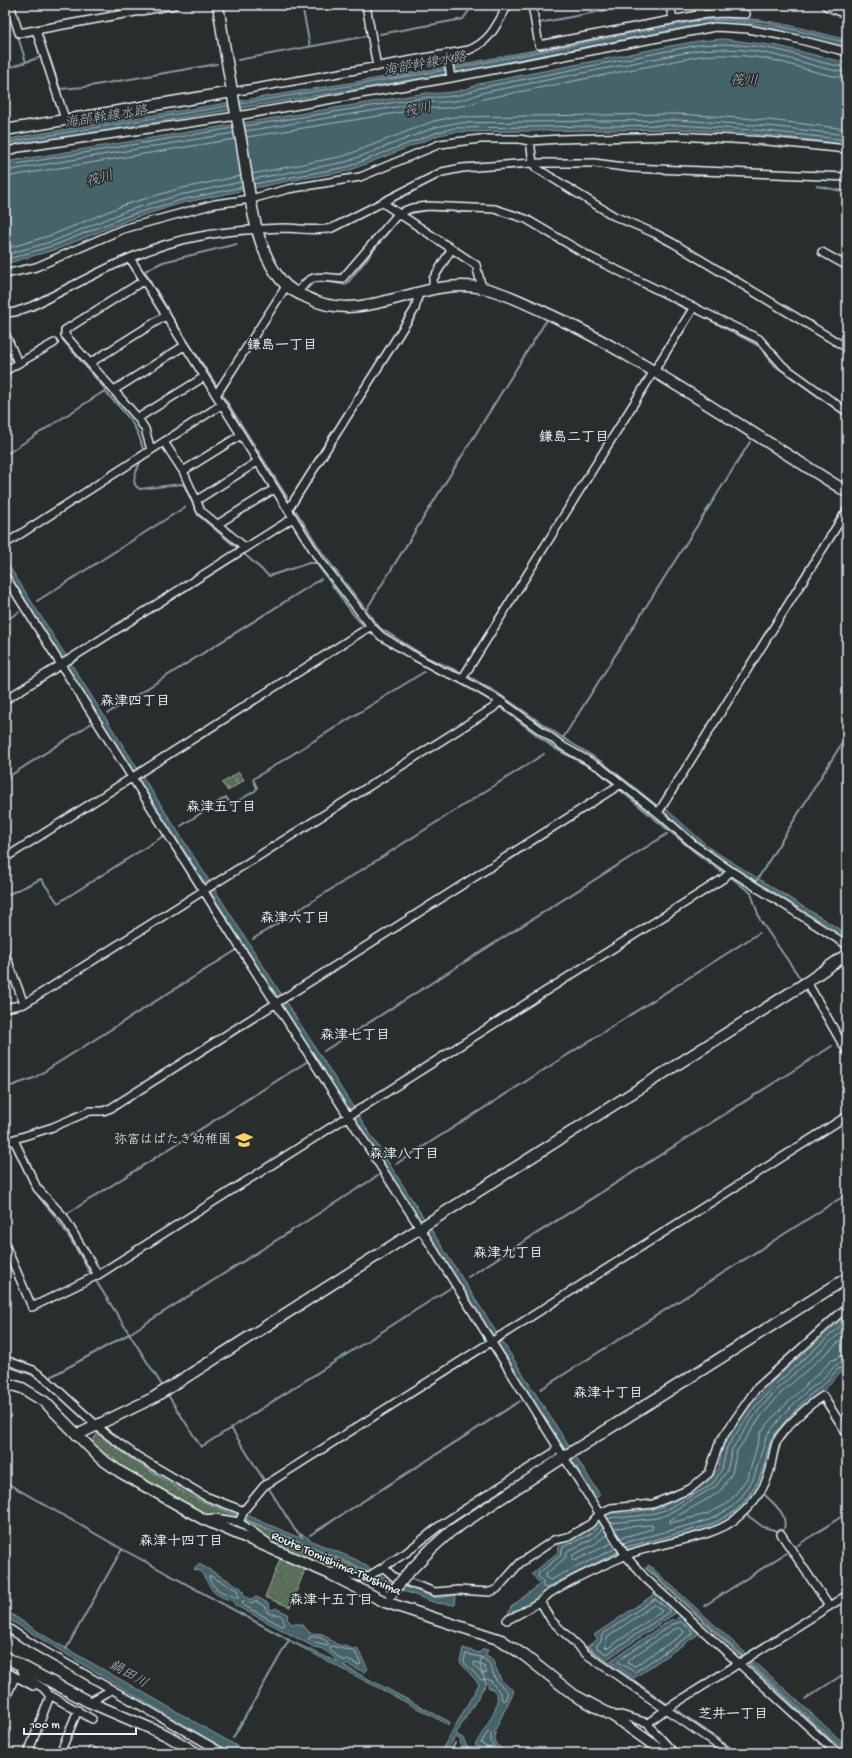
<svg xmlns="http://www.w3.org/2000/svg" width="852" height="1758" font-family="'Gochi Hand','Klee One',sans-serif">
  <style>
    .grass { fill: url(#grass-dots); stroke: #a0aea7 }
    .cemetery { fill: url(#cemetery-stones); stroke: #a0aea7 }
    .water { fill: #47636b; stroke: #879ca3 }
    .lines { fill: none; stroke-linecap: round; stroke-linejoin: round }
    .shore { stroke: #a8b8c0; stroke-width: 1 }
    .stream { stroke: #879ca3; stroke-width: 2 }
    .street-casing { stroke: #e8f1f8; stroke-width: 10 }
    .secondary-casing { stroke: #e8f1f8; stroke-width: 13 }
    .street { stroke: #2a2d2e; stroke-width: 7 }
    .secondary { stroke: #2a2d2e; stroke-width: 10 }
    .secondary-bridge-casing { stroke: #e8f1f8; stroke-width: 13; stroke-linecap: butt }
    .secondary-bridge { stroke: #2a2d2e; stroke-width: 10 }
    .labels { text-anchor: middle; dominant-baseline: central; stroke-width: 3; stroke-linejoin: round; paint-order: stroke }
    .poi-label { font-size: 13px; fill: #e8f1f8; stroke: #2a2d2e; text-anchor: end }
    .street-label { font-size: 13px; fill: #e8f1f8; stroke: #2a2d2e }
    .water-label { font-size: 14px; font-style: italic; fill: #a8b8c0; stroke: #2a2d2e }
    .neighbourhood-label { font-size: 14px; font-weight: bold; fill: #e8f1f8; stroke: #2a2d2e }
  </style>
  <defs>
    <pattern id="grass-dots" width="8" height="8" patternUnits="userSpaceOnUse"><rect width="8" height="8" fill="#586c56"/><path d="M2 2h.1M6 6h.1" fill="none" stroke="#70816f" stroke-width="1.8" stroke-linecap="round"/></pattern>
    <pattern id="cemetery-stones" width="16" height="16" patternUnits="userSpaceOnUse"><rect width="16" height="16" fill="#586c56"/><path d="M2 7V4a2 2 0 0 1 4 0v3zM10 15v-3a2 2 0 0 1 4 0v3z" fill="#70816f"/></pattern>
  </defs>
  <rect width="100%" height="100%" fill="#2a2d2e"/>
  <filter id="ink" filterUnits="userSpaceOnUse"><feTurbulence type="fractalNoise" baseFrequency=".025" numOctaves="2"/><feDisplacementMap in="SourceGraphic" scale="8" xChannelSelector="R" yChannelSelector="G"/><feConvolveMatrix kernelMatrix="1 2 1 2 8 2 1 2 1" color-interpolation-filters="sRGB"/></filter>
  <g filter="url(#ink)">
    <path class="grass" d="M98 1433 130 1458 190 1496 238 1516 236 1518 205 1515 123 1468C119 1465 117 1462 114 1459 104 1449 98 1458 92 1441Z
      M243 1519 366 1571 367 1573 363 1575 325 1568 280 1548 244 1522Z
      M281 1557 306 1567 290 1607 265 1597Z"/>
    <path class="cemetery" d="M239 772 244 780 228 791 222 783Z"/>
    <path class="water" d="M713 17C760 16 802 28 847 40V43L765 22 729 19 690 21 454 68 5 143V140L19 137 453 66 674 23Z
      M712 20C759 20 801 31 847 43V47L751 25 731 24 690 26 453 73 5 147V144L18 140 454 69 692 22Z
      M723 39 778 46 847 63V144L767 135 679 129 455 132 439 135 348 171 288 181 182 203 128 220 57 249 5 264V162L427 93C444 94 463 92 478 84L665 47 698 41Z
      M5 560 600 1495 596 1498 5 569Z
      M666 809 711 849 847 934V938L713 854 663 813Z
      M847 1315V1369L841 1372 826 1388 813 1398 789 1422 762 1483 756 1493 736 1515 726 1522 712 1529 628 1550 506 1618 511 1607 540 1584 532 1574 558 1552V1545L587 1531 599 1519 611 1513H625L656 1509 664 1506 706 1483 711 1479 718 1468 723 1446 729 1436 750 1406 773 1381Z
      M5 1363 32 1373 42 1379 93 1423 193 1494 240 1512 297 1537 302 1534 314 1542 357 1560 391 1582 437 1598 456 1595 455 1605 436 1603 388 1585 376 1576 367 1573 366 1571 348 1562 190 1496 130 1458 94 1431 90 1424 47 1385 31 1375 5 1366Z
      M197 1565H201L240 1587 243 1591 244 1596 250 1599 257 1597 269 1604 270 1609 273 1610 275 1608 288 1614 287 1619 292 1624H302L310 1633 323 1634 336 1644 358 1650 368 1669 364 1672 346 1664 344 1666 450 1722 449 1725 293 1643 289 1640 337 1662V1660C329 1654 325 1648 314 1647L235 1605 233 1601C207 1593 214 1589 200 1571L194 1569Z
      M649 1565 847 1746V1752L657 1576 647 1566Z
      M656 1593 677 1612 606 1660 588 1646 598 1639 594 1635Z
      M5 1610 48 1638 249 1753H233L145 1702 5 1617Z
      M680 1616 700 1633 634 1678 610 1661 672 1619 674 1621Z
      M463 1648 479 1653 483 1649 488 1650 485 1656 492 1659 501 1680 514 1691 494 1732 496 1733C492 1744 501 1749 509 1753H489L475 1745C481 1735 500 1707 497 1696 496 1691 492 1689 488 1687L489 1684 486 1683 480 1664 482 1657 479 1664 486 1684 456 1734 463 1738 467 1747 478 1753H466L462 1751 460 1739 455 1737 445 1753H440L479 1684 460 1662Z"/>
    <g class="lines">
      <path class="shore" d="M245 126 428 97C445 98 464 96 479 88L698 45C725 43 752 45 778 50 801 55 824 65 847 67
        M245 131 428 102C446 103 465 101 481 93L699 50C726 48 752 49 778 56 799 60 826 71 847 72
        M247 137 428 108C446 109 467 107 483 99L700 56C726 54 752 55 777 61 797 66 828 77 847 78
        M5 166 233 128
        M5 171 234 133
        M252 174 344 156 434 121 454 117 679 114 768 120 847 129
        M5 177 235 139
        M253 179 346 162 436 127 455 123 679 120 768 126 847 135
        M254 184 347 167 438 132 455 128 679 125 767 131 847 140
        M5 249 52 235 124 205 178 189 241 176
        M5 255 54 241 126 211 180 195 241 182
        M5 260 55 245 127 216 181 200 242 187
        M847 1335 783 1391 762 1415 737 1451 732 1473 722 1489 713 1496 670 1520V1523L707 1514 727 1504 735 1495 748 1477 761 1432 778 1412 831 1361 841 1356 847 1355
        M608 1519C614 1516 620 1518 627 1517 640 1516 653 1514 665 1510L708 1487 714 1482 722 1469 727 1447 754 1408 776 1384 847 1320
        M611 1523 657 1518 666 1515 716 1486 727 1471 732 1449 758 1411 779 1387 847 1327
        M601 1524 589 1535 563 1547 561 1555 539 1573 538 1576 543 1582V1587L546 1588 618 1552
        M603 1528 592 1539 568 1551 565 1558 546 1574 545 1577 550 1580 616 1548
        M614 1528 651 1525 653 1526 652 1529 620 1538
        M607 1534 595 1544 573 1555 572 1560 574 1561 612 1543
        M623 1543 709 1520 731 1508 740 1499 753 1480 767 1435 782 1416 807 1391 819 1382 836 1365 847 1361
        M626 1547 710 1525 734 1512 744 1502 758 1482 763 1469 771 1439 786 1420 810 1395 823 1385 838 1369 847 1366
        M210 1576 237 1590 239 1598H237C224 1591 216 1594 209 1578Z
        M655 1599 669 1610V1612L607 1654 597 1648V1645L601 1641 602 1635Z
        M245 1601 250 1603 256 1601 265 1607 268 1613C279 1616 281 1611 285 1625L282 1626 243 1605 242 1602Z
        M654 1605 661 1609V1612L608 1648 605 1647 607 1638Z
        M681 1622 692 1631V1634L635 1672 618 1662 619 1660 671 1625Z
        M680 1628 684 1631 683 1634 635 1666 627 1663 628 1660 673 1630Z
        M310 1637C317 1636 326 1638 329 1645L327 1646 315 1643 309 1640Z
        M330 1647 332 1646 355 1652 361 1664 359 1665 347 1660H342L331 1651Z
        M466 1654 481 1657 488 1662 497 1682 508 1692 505 1700H502C501 1691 495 1687 491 1681L487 1679 481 1680 464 1662Z
        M475 1662 484 1666 487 1673 482 1674 474 1665Z
        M490 1753 489 1749 481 1743 488 1732 491 1734C490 1742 493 1749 501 1753"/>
      <path class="stream" d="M302 5 310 46
        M665 5 667 13
        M539 23 634 5
        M380 34 463 19 473 5
        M18 37 26 62
        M49 55 60 89 84 87 217 64
        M238 60 367 36
        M5 69 41 57
        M817 186 847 192
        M490 212 517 220
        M412 213 428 210 474 212
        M547 236 578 254
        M612 271 686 309
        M151 282 145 271 163 262 237 244
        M155 288 167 308
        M308 288C315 277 334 283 346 285L397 221
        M697 313 759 346 774 365 847 417
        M172 317 217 386
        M251 347 222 394 287 497
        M105 391C122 411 138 423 143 450
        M5 455 106 390 62 339
        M141 460C138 469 128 484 140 489L181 484 184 485 198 515 237 548
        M296 511 323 554 380 628 428 658 460 672
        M243 553 269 576 309 563H316L353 614 362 624
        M37 601 185 507
        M366 610 546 321
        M5 621 19 612
        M370 632 378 637
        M384 642C418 666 458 679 492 702
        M470 677 496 692 563 738 602 762 656 805
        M500 707 554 748 598 771 613 784
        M108 713 321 579
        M563 738 750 442
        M5 779 92 723
        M620 790 696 853 722 872
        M181 826 226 797 231 805 255 791 257 788 253 779 424 672
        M732 878 751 893 760 920 800 978
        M757 880 847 735
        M5 896 41 879 58 903 165 835
        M253 939 544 754
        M805 989 832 1033
        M324 1051 667 834
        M5 1088 34 1078 235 951
        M5 1125 6 1133
        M12 1144 17 1155
        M396 1164 759 933
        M35 1190C40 1201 50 1209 57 1219 70 1237 80 1255 91 1275
        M65 1215 308 1061
        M468 1277 832 1046
        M96 1281 163 1387
        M51 1379 52 1376 129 1334 379 1175
        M541 1389 847 1194
        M168 1395 201 1447 231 1428 264 1480
        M231 1428 452 1287
        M775 1462 781 1442 788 1433
        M5 1482 122 1549 289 1640 233 1738
        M768 1484 764 1494C773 1503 788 1514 784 1528
        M268 1487 295 1530 301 1535 302 1537
        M747 1515 763 1527 778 1531
        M310 1535 520 1401
        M798 1545 847 1513
        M646 1568 743 1658
        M704 1606 786 1553
        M585 1646 667 1704
        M66 1649 122 1549
        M746 1661 845 1753
        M805 1699 847 1672
        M677 1710 738 1753
        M5 1753H6
        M86 1753 90 1746 105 1753
        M450 1753 455 1743"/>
      <g class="street-casing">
        <path id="street" d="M10 5 19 33 174 5
          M366 5 377 67
          M532 5 539 45 698 15 722 13 746 14
          M670 5 673 19
          M698 15 702 5
          M36 30 65 119
          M447 54 451 78
          M232 92 469 50C492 40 496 25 508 5
          M530 141 533 163 536 168 614 216 654 233 673 243 847 348
          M5 152 19 148 237 116 451 78 715 27 748 29 785 36 847 52
          M383 203 476 265 482 288
          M400 216 404 211 412 208 428 206 495 209 526 219 592 258 759 339 783 366 847 412
          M822 252 847 266
          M130 258 319 559 371 626 381 636 409 653 440 670 462 679 500 701 564 747 601 768 658 813 693 844 731 871 847 945
          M5 274 36 267 123 229 215 204 251 199 288 189 360 177 440 144 480 139H519L530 141 560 139 678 136 767 141 847 149
          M143 281 65 330V335L138 418 145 429 151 450
          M433 288V279L451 250
          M298 293C310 272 320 277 342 279L398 214
          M5 313 15 312 32 306C84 281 139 247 196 237 225 231 254 229 284 228 300 228 315 232 332 228L442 172 462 168 533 163H594L632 168 847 177
          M5 333 18 363
          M90 363 165 316
          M5 371 54 343
          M114 390 184 346
          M216 395 287 285
          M138 418 204 377
          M164 442 183 471 201 511 246 548
          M183 471 241 435
          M197 500 257 462
          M288 510 415 309 419 292
          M218 524 274 489
          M5 544 221 405
          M5 576 203 890 420 1228 626 1556 645 1578 837 1753
          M462 679 694 307
          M5 700 293 518
          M658 813 847 510
          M5 858 371 626
          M5 953 24 1004
          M807 982 847 1052
          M5 1008 24 1004 493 708 500 701
          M14 1140 37 1188 64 1217 98 1275
          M5 1142 53 1127 90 1111H103L111 1108 621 784
          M5 1250 7 1249 32 1307 98 1275 724 878 731 871
          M5 1360 33 1370 47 1380 105 1433 137 1456 205 1496 244 1511
          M205 1519 215 1518 239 1522
          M781 1534 829 1606
          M270 1547 267 1542 239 1522 245 1509 264 1486 847 1116
          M384 1568 394 1577 435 1592 458 1590 490 1592 497 1589 520 1563 554 1540 568 1537 590 1524 600 1513 611 1508 653 1504 690 1489 709 1473 720 1441 756 1389 847 1307
          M330 1573 335 1572 366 1578 407 1552 438 1527 479 1500 553 1453 557 1446
          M540 1601 551 1620 586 1654 729 1753
          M507 1620C518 1615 528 1609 539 1602 543 1600 546 1596 550 1593 574 1578 601 1566 627 1555 658 1542 715 1539 738 1517 752 1505 765 1488 770 1470 772 1461 773 1452 776 1443 782 1429 810 1404 823 1396L847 1434
          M5 1626 34 1645 223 1753
          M20 1665 24 1676 43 1688 50 1696 28 1753
          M5 1671 33 1686
          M48 1694 92 1719
          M5 1700 15 1677
          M89 1702 111 1690
          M613 1716 621 1715 648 1723 665 1710 847 1595
          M648 1723 651 1728 674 1753
          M60 1753 78 1710"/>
      </g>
      <g class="secondary-casing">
        <path id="secondary" d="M218 5C225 52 233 99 242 145 249 188 253 246 281 280 288 289 298 294 308 298 365 327 423 275 483 288 509 294 535 308 559 319 608 342 653 371 699 399 748 430 798 461 847 492
          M827 5 847 13
          M5 130 232 92
          M5 1383 22 1388 45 1402 100 1458 120 1472 203 1519 328 1573 385 1602 501 1640 525 1656 574 1695 613 1716 665 1753
          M77 1435 153 1398 807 982 847 954
          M408 1573 430 1550 451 1531 567 1455 847 1278
          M5 1657 89 1702 166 1735 197 1753"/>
      </g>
      <use href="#street" class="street"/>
      <use href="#secondary" class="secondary"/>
      <g class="secondary-bridge-casing">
        <path id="secondary-bridge" d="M391 1594 408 1573"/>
      </g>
      <use href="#secondary-bridge" class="secondary-bridge"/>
    </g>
  </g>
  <defs>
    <g id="school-bare" transform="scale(1.38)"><path d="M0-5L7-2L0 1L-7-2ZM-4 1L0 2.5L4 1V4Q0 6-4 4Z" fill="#ffd166" stroke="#2a2d2e" stroke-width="2.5" paint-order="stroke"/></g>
  </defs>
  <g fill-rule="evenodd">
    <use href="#school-bare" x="244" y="1140"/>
  </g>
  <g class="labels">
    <g class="poi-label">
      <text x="231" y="1140">弥富はばたき幼稚園</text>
    </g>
    <g class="street-label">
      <text transform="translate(336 1564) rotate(24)">Route Tomishima-Tsushima</text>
    </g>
    <g class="water-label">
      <text transform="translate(425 65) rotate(-10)">海部幹線水路</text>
      <text transform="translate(744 82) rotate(1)">筏川</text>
      <text transform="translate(418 111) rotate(-11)">筏川</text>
      <text transform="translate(106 118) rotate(-9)">海部幹線水路</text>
      <text transform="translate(100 180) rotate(-16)">筏川</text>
      <text transform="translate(128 1675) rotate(30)">鍋田川</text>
    </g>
    <g class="neighbourhood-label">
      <text x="282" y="346">鎌島一丁目</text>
      <text x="574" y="438">鎌島二丁目</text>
      <text x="135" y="702">森津四丁目</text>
      <text x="221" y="808">森津五丁目</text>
      <text x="295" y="919">森津六丁目</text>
      <text x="355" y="1036">森津七丁目</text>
      <text x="404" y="1155">森津八丁目</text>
      <text x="508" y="1254">森津九丁目</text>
      <text x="608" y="1394">森津十丁目</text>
      <text x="181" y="1542">森津十四丁目</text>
      <text x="331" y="1601">森津十五丁目</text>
      <text x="733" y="1715">芝井一丁目</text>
    </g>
  </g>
  <rect width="852" height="1758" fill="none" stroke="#2a2d2e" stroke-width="20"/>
  <rect x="10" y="10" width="832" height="1738" fill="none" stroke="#e8f1f8" stroke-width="1.5" filter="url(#ink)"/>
  <path d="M24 1728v6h112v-6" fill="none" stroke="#e8f1f8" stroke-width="2"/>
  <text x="30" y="1728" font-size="12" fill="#e8f1f8" stroke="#2a2d2e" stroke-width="3" paint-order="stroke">100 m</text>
</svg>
